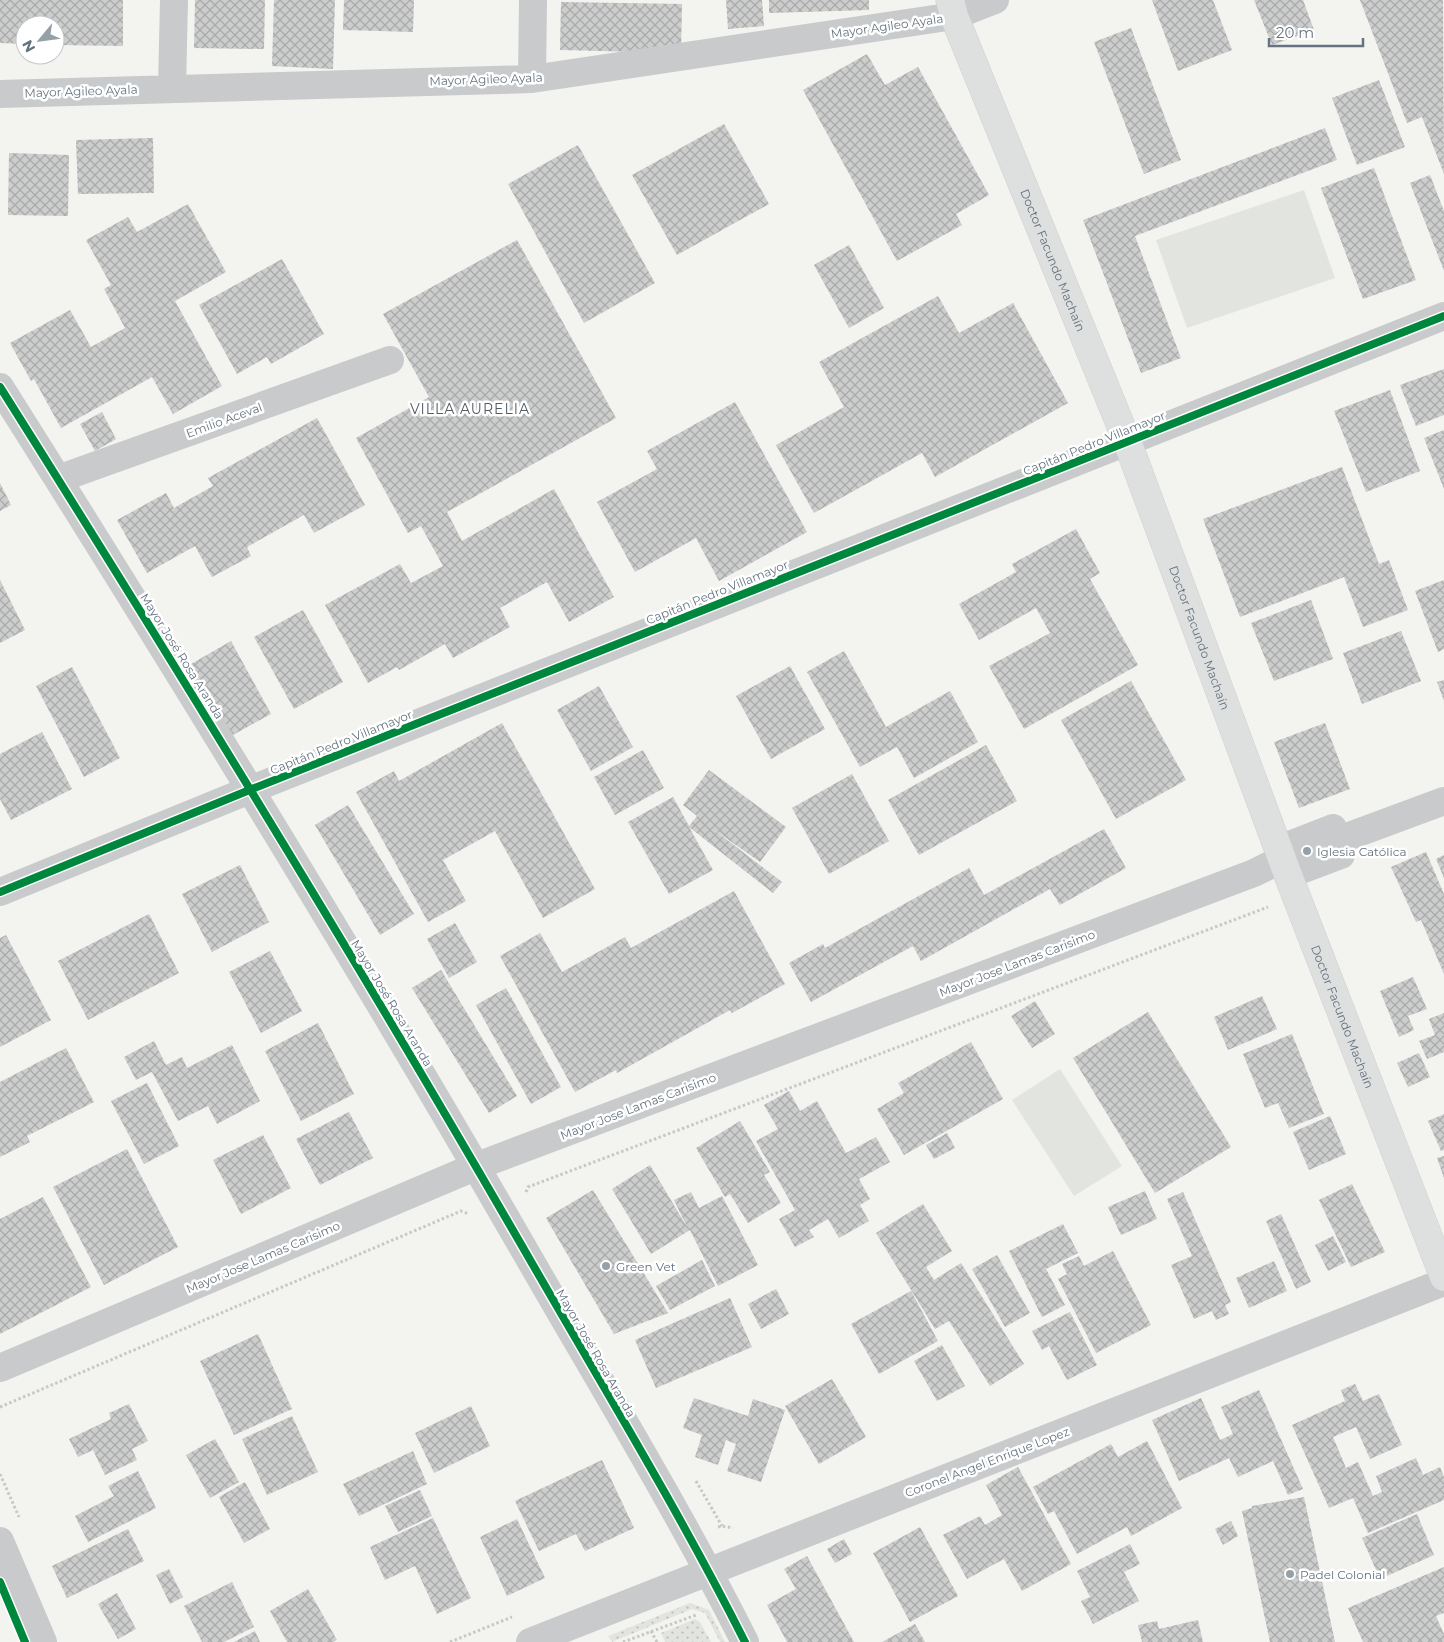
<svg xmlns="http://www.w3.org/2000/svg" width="1444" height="1642" font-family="Montserrat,sans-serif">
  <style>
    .grass { fill: url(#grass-dots) }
    .park { fill: #e2e5df }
    .building { fill: url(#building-cross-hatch) }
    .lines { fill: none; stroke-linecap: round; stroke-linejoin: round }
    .major-casing { stroke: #d0d1d1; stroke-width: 29 }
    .path { stroke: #c7c8c7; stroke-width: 3; stroke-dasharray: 2.5 2.5; stroke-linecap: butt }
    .minor { stroke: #c8cacb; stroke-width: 28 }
    .major { stroke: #dedfdf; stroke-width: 28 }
    .cycleway-casing { stroke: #fff; stroke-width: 11 }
    .cycleway { stroke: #00873e; stroke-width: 8 }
    .poi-dot { fill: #96a0a7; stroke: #fff; stroke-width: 2 }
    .labels { text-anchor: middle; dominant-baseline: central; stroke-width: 5; stroke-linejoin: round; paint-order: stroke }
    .street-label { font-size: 12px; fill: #64737f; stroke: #fff }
    .poi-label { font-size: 12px; fill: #64737f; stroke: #fff; text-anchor: start }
    .neighbourhood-label { font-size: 14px; letter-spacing: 1px; fill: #515c65; stroke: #fff }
  </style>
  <defs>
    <pattern id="grass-dots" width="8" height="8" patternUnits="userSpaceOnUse" patternTransform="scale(1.25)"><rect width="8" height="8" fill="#e2e5df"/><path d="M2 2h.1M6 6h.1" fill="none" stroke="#bbbeba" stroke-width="1.8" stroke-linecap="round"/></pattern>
    <pattern id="building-cross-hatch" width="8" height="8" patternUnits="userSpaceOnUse" patternTransform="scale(1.25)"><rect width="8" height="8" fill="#cccdcc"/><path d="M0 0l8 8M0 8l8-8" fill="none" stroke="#a9abab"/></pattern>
  </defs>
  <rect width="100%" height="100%" fill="#f3f3f0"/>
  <path class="grass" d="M690 1603 709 1610 725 1642H720L705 1613 692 1609 612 1642 608 1636Z
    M695 1619 700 1622 711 1642H665L661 1633Z"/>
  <path class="park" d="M1304 190 1335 278 1187 328 1156 240Z
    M1060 1069 1122 1166 1074 1196 1012 1100Z"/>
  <path class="building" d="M0 0H123V46L55 45V25H25V44L0 43Z
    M195 0H265L264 49 194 48Z
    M274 0H335L333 69 272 66Z
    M344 0H414L413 32 343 30Z
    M726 0H762L764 26 728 29Z
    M769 0H869V10L769 13Z
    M1152 0H1213L1232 50 1178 71Z
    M1254 0H1303L1314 30 1272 45Z
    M1360 0H1443L1444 174 1422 117 1407 123Z
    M561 2 682 4 681 53 560 50Z
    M1131 28 1181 160 1144 174 1094 42Z
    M867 54 885 85 918 67 989 195 956 214 962 225 897 261 803 90Z
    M1379 80 1405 147 1357 165 1332 98Z
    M724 124 769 204 677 255 632 175Z
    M1325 128 1337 160 1135 236 1181 358 1141 373 1083 220Z
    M153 138 154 193 78 194 76 140Z
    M578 145 655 283 584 323 508 184Z
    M9 153 69 155 68 216 8 215Z
    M1374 168 1416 280 1363 299 1321 188Z
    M1430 175 1444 211V271L1410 183Z
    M188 204 226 272 175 301 222 386 173 414 152 377 61 428 34 379 31 381 10 343 70 310 91 347 125 328 104 289 111 285 86 240 128 217 137 232Z
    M517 240 616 418 447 512 462 541 554 489 614 597 569 622 547 582 500 608 510 627 453 658 445 644 399 670 397 667 368 683 325 605 400 564 411 583 443 566 421 526 408 533 356 438 429 397 383 314Z
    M849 245 884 308 849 328 814 265Z
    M282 259 324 334 271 364 267 357 237 374 199 305Z
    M938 296 959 333 1013 303 1068 403 935 477 922 453 814 513 776 445 844 407 819 362Z
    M1444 369V415L1416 426 1400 385Z
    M1390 390 1420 471 1366 492 1334 411Z
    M735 402 807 532 719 581 696 538 635 572 597 502 657 469 647 451Z
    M102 412 116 439 95 451 80 424Z
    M317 418 365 505 314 533 304 515 247 547 251 556 212 577 195 546 147 573 117 520 166 493 174 508 213 486 208 478Z
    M1444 430V489L1424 438Z
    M1342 467 1379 564 1389 560 1408 610 1363 627 1344 577 1240 617 1203 519Z
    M0 483 11 505 0 511Z
    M1076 529 1100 573 1090 579 1138 665 1024 729 989 666 1050 633 1036 608 979 640 959 604 1016 572 1012 564Z
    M0 580 25 630 0 643Z
    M1444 580V649L1438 652 1415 591Z
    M1311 600 1333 659 1274 681 1251 623Z
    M303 610 343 682 294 709 254 637Z
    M1401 631 1421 681 1362 704 1343 653Z
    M231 641 271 714 231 736 191 664Z
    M844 651 886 727 950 691 978 742 914 778 897 747 860 767 807 672Z
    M790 666 825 729 771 759 736 696Z
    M72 667 120 758 84 777 36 686Z
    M1444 680V701L1437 682Z
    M1131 681 1186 780 1116 819 1061 720Z
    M599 686 633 747 591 771 557 710Z
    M502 723 595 889 543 918 495 831 443 860 466 901 428 922 356 792 394 771 399 781Z
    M1325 723 1350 789 1299 808 1274 742Z
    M42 732 72 789 11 820 0 799V754Z
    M986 745 1017 801 919 855 888 800Z
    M643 750 664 788 615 815 594 777Z
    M709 770 786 827 760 862 713 829 782 882 773 893 689 827 713 870 669 894 628 822 673 797 689 826 697 816 683 805Z
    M852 774 889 841 829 874 792 808Z
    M348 805 414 914 380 935 315 825Z
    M1104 829 1126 868 1060 905 1050 889 921 961 913 946 811 1002 789 963 823 944 825 948 969 868 984 895Z
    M1426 852 1444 894V974L1421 920 1416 922 1391 867Z
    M1444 855V878L1436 859Z
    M240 865 269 922 212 952 182 894Z
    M734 891 785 984 732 1013 730 1010 617 1073 616 1070 575 1092 500 956 540 933 562 972 625 937 631 948Z
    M149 914 179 973 88 1020 58 961Z
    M455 923 477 962 449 978 427 939Z
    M6 935 51 1020 0 1047V938Z
    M270 951 302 1011 261 1033 229 972Z
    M441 970 517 1096 489 1113 412 988Z
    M1413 977 1427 1009 1408 1016 1414 1030 1399 1037 1380 991Z
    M506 988 561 1087 531 1104 476 1005Z
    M1262 996 1277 1029 1228 1050 1214 1017Z
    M1035 1001 1055 1034 1032 1048 1011 1016Z
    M1148 1012 1231 1147 1155 1193 1073 1058Z
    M1444 1013V1052L1427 1059 1419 1041 1435 1035 1429 1019Z
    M318 1023 354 1094 301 1121 265 1051Z
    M1292 1034 1324 1114 1289 1128 1278 1103 1265 1108 1243 1054Z
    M154 1041 166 1065 182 1057 187 1068 232 1045 260 1101 217 1124 208 1106 178 1121 152 1072 136 1080 124 1057Z
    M971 1042 1003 1099 904 1155 877 1109 904 1093 898 1083Z
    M66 1048 94 1102 27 1136 30 1142 0 1157V1082Z
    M1419 1053 1430 1077 1408 1087 1397 1063Z
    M147 1083 179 1146 144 1164 111 1101Z
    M789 1091 800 1111 817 1101 846 1153 876 1137 890 1162 859 1179 870 1199 860 1205 869 1221 839 1238 828 1219 809 1230 814 1237 795 1247 779 1219 795 1210 756 1141 778 1129 764 1105Z
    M349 1112 373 1158 320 1185 296 1139Z
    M1444 1114V1150L1441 1151 1428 1121Z
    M1330 1116 1346 1154 1309 1170 1293 1132Z
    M740 1121 770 1172 764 1175 781 1203 748 1223 730 1194 725 1197 696 1148Z
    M947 1133 955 1148 934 1159 926 1145Z
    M263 1135 291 1188 241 1214 213 1160Z
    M127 1149 178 1247 104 1285 53 1187Z
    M1444 1156V1178L1437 1158Z
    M650 1165 687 1227 674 1200 691 1192 699 1208 722 1196 758 1265 718 1286 690 1230 651 1254 612 1189Z
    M1352 1184 1385 1252 1351 1267 1319 1200Z
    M593 1190 668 1313 614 1334 546 1218Z
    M1145 1191 1157 1219 1121 1235 1108 1207Z
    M1183 1192 1231 1302 1225 1305 1229 1314 1216 1320 1212 1311 1194 1319 1171 1265 1192 1256 1167 1199Z
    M43 1197 91 1287 0 1334V1219Z
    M923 1204 952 1251 926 1267 934 1280 961 1263 1024 1364 990 1386 949 1321 935 1329 876 1233Z
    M1281 1214 1311 1282 1296 1289 1266 1221Z
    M1063 1224 1078 1253 1046 1269 1065 1305 1042 1317 1009 1251Z
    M1333 1236 1346 1262 1328 1271 1315 1245Z
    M1113 1251 1151 1325 1096 1353 1058 1279 1067 1274 1062 1264 1079 1256 1084 1266Z
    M997 1255 1030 1313 1005 1327 972 1269Z
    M702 1260 715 1286 670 1310 656 1286Z
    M1274 1261 1287 1291 1249 1308 1236 1278Z
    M776 1289 789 1314 761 1329 748 1304Z
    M911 1291 938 1341 879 1374 851 1324Z
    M730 1298 752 1347 656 1388 635 1340Z
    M1070 1312 1097 1365 1067 1380 1049 1346 1042 1350 1032 1331Z
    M258 1334 292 1409 234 1435 200 1361Z
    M942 1345 965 1386 937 1401 914 1361Z
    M832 1379 866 1437 819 1464 785 1406Z
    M1355 1384 1363 1401 1379 1394 1402 1445 1370 1459 1356 1427 1333 1437 1346 1468 1358 1462 1373 1496 1382 1492 1376 1476 1416 1458 1423 1475 1440 1467 1444 1477V1500L1368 1533 1353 1498 1329 1508 1292 1425 1345 1401 1341 1390Z
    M1259 1390 1303 1489 1288 1495 1273 1461 1238 1477 1229 1458 1179 1481 1152 1420 1201 1398 1220 1440 1233 1434 1221 1407Z
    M694 1398 748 1416 753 1399 785 1410 761 1482 727 1471 736 1444 726 1440 718 1465 695 1457 702 1435 683 1428Z
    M129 1404 148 1441 132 1449 137 1460 105 1475 93 1450 78 1457 69 1439 111 1419 109 1413Z
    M471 1406 490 1446 434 1473 415 1433Z
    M292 1416 318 1472 267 1495 242 1439Z
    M215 1439 239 1482 210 1498 186 1455Z
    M1147 1441 1182 1508 1131 1536 1127 1527 1077 1554 1054 1511 1048 1514 1033 1487 1111 1444 1118 1457Z
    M413 1451 427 1484 359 1516 343 1484Z
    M602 1460 634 1528 585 1551 576 1534 539 1551 515 1501Z
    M1018 1467 1071 1564 1022 1591 1004 1559 967 1579 943 1535 980 1516 985 1525 1002 1515 986 1485Z
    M138 1471 156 1508 88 1542 75 1516 114 1496 108 1486Z
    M245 1482 270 1529 244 1543 219 1497Z
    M420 1490 432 1516 398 1532 385 1506Z
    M1304 1497 1335 1642H1270L1242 1511 1252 1508V1506Z
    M1417 1514 1434 1555 1380 1579 1362 1538Z
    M433 1518 471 1598 437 1614 415 1566 385 1580 370 1547Z
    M517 1519 545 1578 507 1596 480 1537Z
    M1231 1521 1238 1536 1223 1545 1215 1529Z
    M920 1527 958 1596 910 1622 873 1553Z
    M128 1529 144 1561 67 1598 52 1566Z
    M844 1539 852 1554 835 1563 827 1549Z
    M1130 1544 1140 1564 1124 1572 1139 1601 1093 1624 1081 1601 1090 1597 1077 1571Z
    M807 1556 854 1642H787L767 1605 796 1589 784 1569Z
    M1444 1567V1613L1436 1616 1444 1634V1642H1363L1348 1608Z
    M169 1569 183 1597 170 1604 156 1575Z
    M232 1582 254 1627 224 1642H202L184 1606Z
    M308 1589 337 1640 333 1642H287L270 1611Z
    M117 1593 136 1629 118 1639 98 1604Z
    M1198 1620 1203 1642H1142L1138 1625 1157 1621 1159 1629Z
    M915 1624 925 1642H882Z
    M255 1631 260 1642H234Z"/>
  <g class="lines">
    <g class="major-casing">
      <g id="major">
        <path id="s1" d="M950 0 954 16 1127 441 1288 875 1444 1277"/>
      </g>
    </g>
    <path class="path" d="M526 1192 528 1187 1268 907
      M0 1407 461 1211 469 1214
      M0 1474 19 1517
      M696 1481 722 1526
      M718 1527 722 1526 733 1528
      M651 1631 657 1642
      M450 1642 512 1617
      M623 1642 696 1615"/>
    <path class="minor" d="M532 79 533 0
      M172 88 174 0
      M0 94 532 79 954 16 995 0
      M0 387C183 677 362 968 533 1265 605 1390 680 1513 745 1642
      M58 479 390 360
      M1336 841 1444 801
      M1279 849 1333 828 1341 855 1288 875
      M0 892 252 789 1444 316
      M0 1368 477 1166 1254 873 1282 859
      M0 1541 43 1642
      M530 1642 1444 1282"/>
    <use href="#major" class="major"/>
    <g class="cycleway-casing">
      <path id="cycleway" d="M0 387C183 677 362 968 533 1265 605 1390 680 1513 745 1642
        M0 892 252 789 1444 316
        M0 1582 25 1642"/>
    </g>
    <use href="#cycleway" class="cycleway"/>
  </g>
  <g class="poi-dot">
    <circle cx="1307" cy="851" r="5"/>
    <circle cx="606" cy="1266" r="5"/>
    <circle cx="1290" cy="1574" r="5"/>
  </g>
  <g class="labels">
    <g class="street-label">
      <text transform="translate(887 26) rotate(-8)">Mayor Agileo Ayala</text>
      <text transform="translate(486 79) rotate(-2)">Mayor Agileo Ayala</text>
      <text transform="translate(81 91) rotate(-2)">Mayor Agileo Ayala</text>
      <text stroke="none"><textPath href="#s1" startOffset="280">Doctor Facundo Machaín</textPath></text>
      <text transform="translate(224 420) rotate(-20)">Emilio Aceval</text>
      <text transform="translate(1094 443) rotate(-22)">Capitán Pedro Villamayor</text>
      <text transform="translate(717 592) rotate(-22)">Capitán Pedro Villamayor</text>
      <text stroke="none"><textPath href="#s1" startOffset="685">Doctor Facundo Machaín</textPath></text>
      <text transform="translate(182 656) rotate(58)">Mayor José Rosa Aranda</text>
      <text transform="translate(341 742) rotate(-22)">Capitán Pedro Villamayor</text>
      <text transform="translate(1017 963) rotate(-21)">Mayor Jose Lamas Carisimo</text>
      <text transform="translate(392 1003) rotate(59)">Mayor José Rosa Aranda</text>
      <text stroke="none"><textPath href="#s1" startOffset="1090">Doctor Facundo Machaín</textPath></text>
      <text transform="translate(638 1106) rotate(-21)">Mayor Jose Lamas Carisimo</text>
      <text transform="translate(263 1257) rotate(-23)">Mayor Jose Lamas Carisimo</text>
      <text transform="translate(596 1353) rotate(60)">Mayor José Rosa Aranda</text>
      <text transform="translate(987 1462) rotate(-21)">Coronel Angel Enrique Lopez</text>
    </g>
    <g class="poi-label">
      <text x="1317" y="851">Iglesia Católica</text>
      <text x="616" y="1266">Green Vet</text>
      <text x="1300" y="1574">Padel Colonial</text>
    </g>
    <g class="neighbourhood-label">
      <text x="470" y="409">VILLA AURELIA</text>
    </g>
  </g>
  <g transform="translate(40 40) rotate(241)"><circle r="24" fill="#ffffff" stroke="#c1c7cc"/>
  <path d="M0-4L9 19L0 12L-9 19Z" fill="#96a0a7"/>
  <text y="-8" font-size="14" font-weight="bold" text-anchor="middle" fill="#64737f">N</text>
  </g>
  <path d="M1269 38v8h94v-8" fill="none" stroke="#64737f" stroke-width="2.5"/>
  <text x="1276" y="38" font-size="15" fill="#64737f" stroke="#ffffff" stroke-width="4" paint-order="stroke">20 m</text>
</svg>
